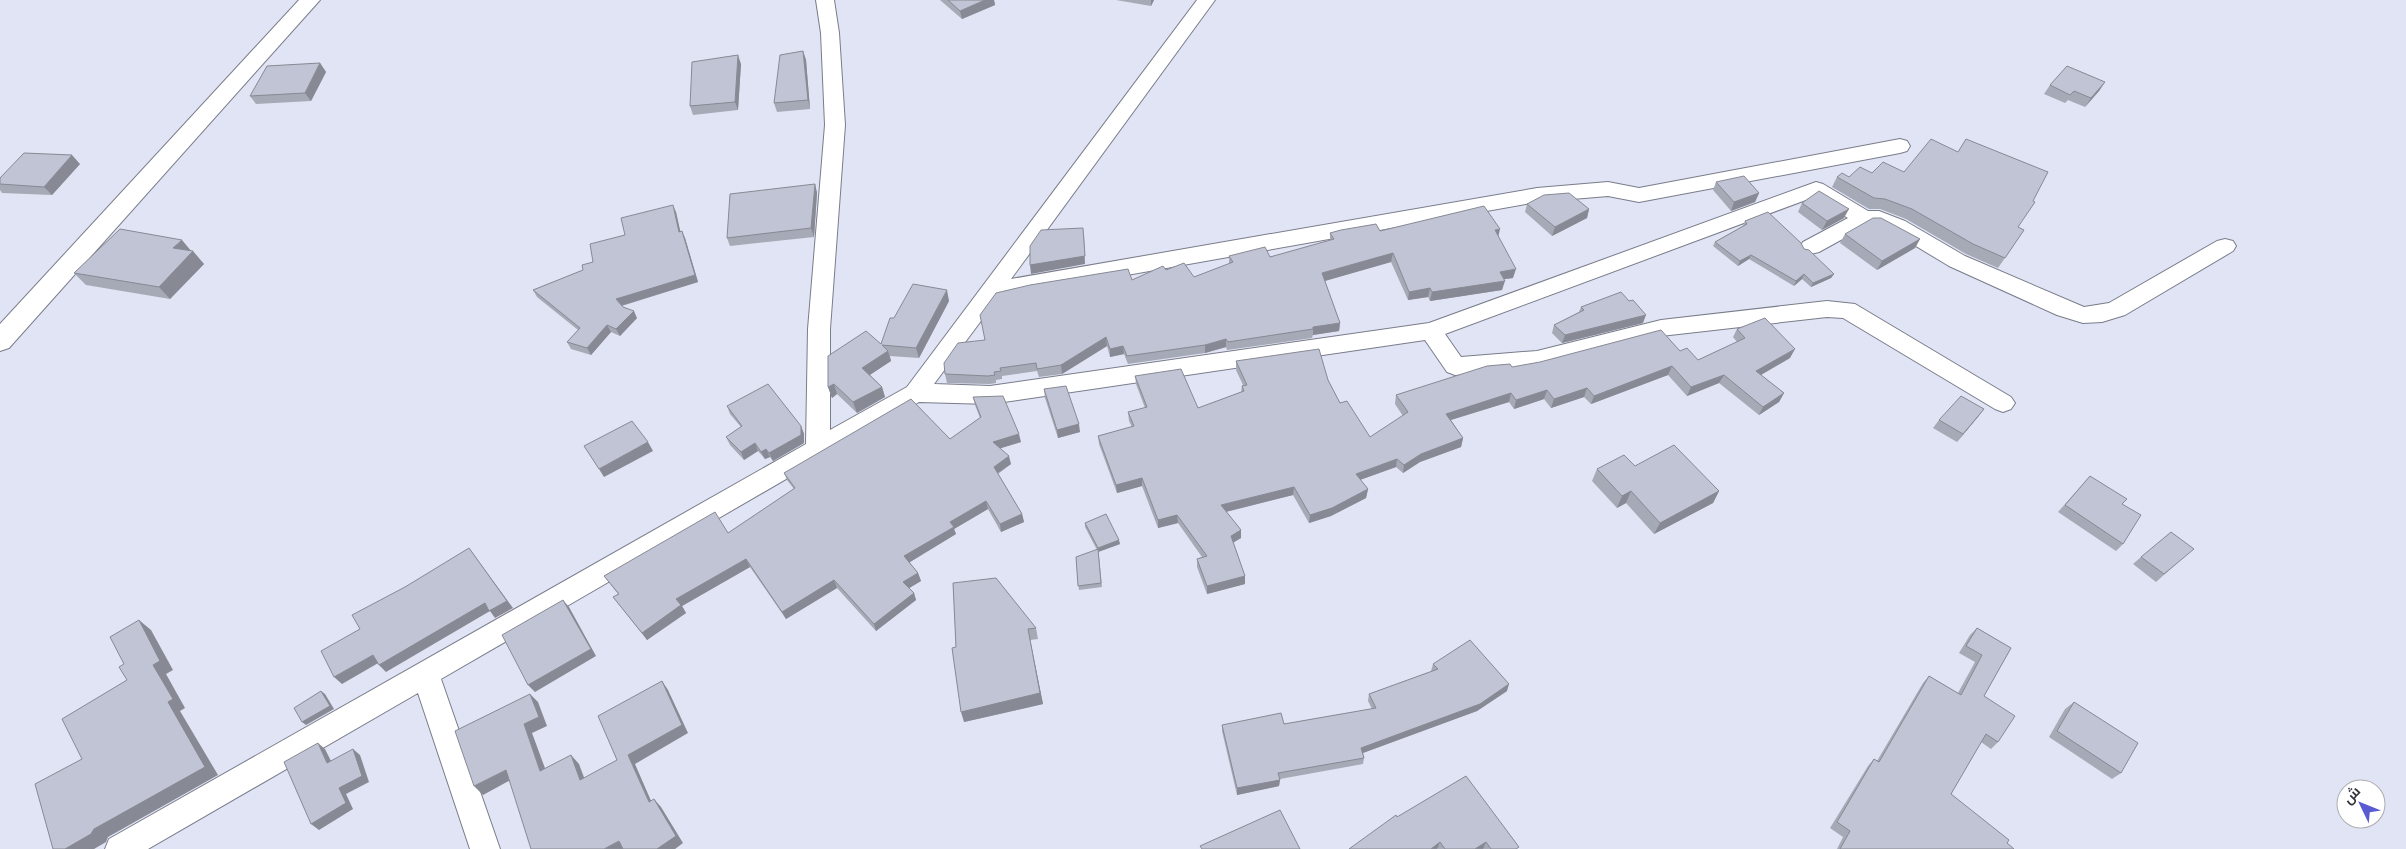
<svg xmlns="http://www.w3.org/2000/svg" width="2406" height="849" font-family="'IBM Plex Sans',Cairo,sans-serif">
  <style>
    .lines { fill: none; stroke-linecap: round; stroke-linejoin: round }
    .minor-casing { stroke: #797c8a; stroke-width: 2 }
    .tertiary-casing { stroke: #797c8a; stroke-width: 2 }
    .minor { fill: #fff; fill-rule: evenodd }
    .tertiary { fill: #fff; fill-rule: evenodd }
    .wall { fill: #a6a9b6 }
    .shaded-wall { fill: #878994 }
    .building { fill: #c1c4d4; stroke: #878994 }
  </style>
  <rect width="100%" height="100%" fill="#e1e4f4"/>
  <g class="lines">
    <g class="minor-casing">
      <path id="minor" d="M816 0H834L839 33 845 125 830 329V430L907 387 1197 0H1215L1011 279 1537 188 1608 182 1639 188 1900 139 1907 141 1910 146 1907 151 1900 153 1639 202 1608 196 1537 202 998 298 934 384 990 386 1429 323 1816 182 1823 184 1868 211H1879L1905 221 1965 256 2084 307 2109 303 2217 241 2225 239 2233 241 2236 246 2233 251 2125 315 2102 322 2083 323 2057 315 1949 266 1891 231 1877 225H1868L1819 252 1811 254 1803 252 1800 247 1803 242 1848 218 1814 197 1445 334 1461 357 1537 351 1661 320 1827 301 1855 304 2011 397 2015 403 2011 409 2003 412 1995 409 1843 318 1827 317 1661 336 1537 369 1455 375 1447 372 1425 340 990 404 919 402 441 679 500 849H470L418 693 148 849H105L109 839 806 444 808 329 825 125 821 33Z"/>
    </g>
    <g class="tertiary-casing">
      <path id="tertiary" d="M299 0H320L9 348 0 351V324Z"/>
    </g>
    <use href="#minor" class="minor"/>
    <use href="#tertiary" class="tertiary"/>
  </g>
  <path class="wall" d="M940 0H994L995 5 962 19Z
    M1116 0H1154L1151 6Z
    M803 51 806 60 810 109 777 112 774 103Z
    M320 63 326 72 311 101 256 104 250 96Z
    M741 64 738 110 693 115 690 106Z
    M2105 82 2099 91 2085 107 2068 100 2065 103 2044 94 2050 85Z
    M80 164 52 195 2 193 0 190V178Z
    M1872 173 2018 227 2024 230 1998 268 1966 254 1906 219 1880 209H1869L1832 187 1837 177H1849Z
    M1716 182 1759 193 1755 202 1731 211 1713 190Z
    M815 184 817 193 814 237 730 246 727 238Z
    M1802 203 1844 218 1822 230 1798 212Z
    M1527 204 1589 209 1587 218 1552 236 1525 212Z
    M676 212 680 231 685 238 698 282 622 306 637 318 620 336 611 332 591 355 571 349 567 342 578 330 537 297 533 290 583 270 625 235Z
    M1745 221 1804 249 1834 274 1831 278 1811 287 1802 279 1794 286 1749 259 1738 266 1713 246 1715 242 1743 226Z
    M1380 231 1498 236 1513 278 1504 279 1502 290 1430 301 1428 297 1408 300 1391 262 1325 281 1340 323 1339 331 1313 335 1312 338 1227 350 1226 347 1205 353 1128 364 1124 354 1110 357 1107 346 1062 374 1039 377 1037 371 1002 376V379L996 380V383L990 384 947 383 945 374 985 340 1132 280 1166 270 1194 277 1229 264V256L1270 257 1330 241V233Z
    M1845 234 1920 239 1915 248 1877 270 1840 243Z
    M191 251 204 264 170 299 86 285 74 273Z
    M949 301 919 358 890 356 891 361 870 375 882 387 885 397 857 413 837 394 832 398 828 387 881 344 894 318Z
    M1629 301 1643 323 1562 343 1552 333 1554 325 1579 312 1581 307Z
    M1737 329 1790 358 1761 375 1784 393 1779 402 1759 415 1719 383 1687 396 1668 375 1591 404 1584 397 1551 408 1544 399 1514 409 1509 402 1451 420 1463 438 1461 447 1420 462 1403 473 1396 467 1360 480 1368 489 1366 498 1331 516 1309 523 1293 495 1226 512 1241 530V538L1233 543 1245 576V584L1207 594 1197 567V559L1202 557 1178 523 1158 528 1142 486 1117 493 1099 444 1098 436 1132 427 1129 421 1128 412 1145 408 1136 384 1135 376 1198 408 1241 392 1242 386 1243 385 1236 370V361L1328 380 1340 403 1370 437 1403 416 1395 404 1396 395 1512 367 1680 351 1698 360 1737 342 1733 337Z
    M1044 389 1080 432 1058 438 1045 398Z
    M973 397 1021 442 1000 448 1011 464 998 474 1022 514 1024 522 1001 532 988 509 954 529 956 534 909 562 918 573 921 581 909 588 914 593 916 600 876 631 837 588 786 619 750 567 682 606 686 613 647 640 613 597 618 594 604 576 728 533 794 489 787 480 784 473 950 439 980 418 975 405Z
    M727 406 801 426 804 434V443L773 461 770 457 765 459 758 451 744 460 730 445 726 437 741 427 730 414Z
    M1984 409 1957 442 1933 428 1939 420Z
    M1635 466 1719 491 1713 503 1654 534 1626 503 1617 508 1592 481 1597 469Z
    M2090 476 2122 504 2123 544 2116 551 2058 512Z
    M1085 523 1120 544 1098 552 1102 587 1079 590 1076 557 1097 550 1085 527Z
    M2185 556 2156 582 2133 564 2141 557Z
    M953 583 1036 628 1038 639 1030 640 1043 704 964 722 956 647Z
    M1977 628 2011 648 1984 696 1998 742 1991 749 1981 742 1951 794 2014 849H1837L1843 837 1830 828 1868 766 1874 759 1877 761 1923 683 1929 676 1958 693 1975 662 1959 653 1970 635Z
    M1433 664 1507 691 1477 711 1363 753 1364 758 1363 764 1280 779 1279 786 1237 795 1222 731V725L1284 724 1372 709 1368 701 1369 694 1432 671H1431Z
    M2074 702 2121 773 2112 779 2049 737 2065 709Z
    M1397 817 1518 849H1349Z"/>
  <path class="shaded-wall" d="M985 0H994L995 5 962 19 960 11Z
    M1151 0H1154L1151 6Z
    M803 51 806 60 810 109 808 100Z
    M738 55 741 64 738 110 735 102Z
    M320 63 326 72 311 101 305 93Z
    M2105 82 2099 91 2085 107 2091 98Z
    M72 155 80 164 52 195 44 187Z
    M815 184 817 193 814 237 811 228Z
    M1759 193 1755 202 1731 211 1734 202Z
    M673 205 676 212 682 239 679 232Z
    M1589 209 1587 218 1552 236 1555 227Z
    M1849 209 1844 218 1822 230 1827 221Z
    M1500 229 1498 238 1495 230Z
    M682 231 685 238 698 282 620 306 616 299Z
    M1084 236 1085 264 1031 274 1030 265Z
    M1920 239 1915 248 1877 270 1882 261Z
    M182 240 192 252 173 248Z
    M193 251 204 264 170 299 159 287Z
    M1393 253 1391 262 1321 282 1322 273Z
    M1751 255 1749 259 1738 266 1740 261Z
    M1516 269 1513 278 1498 280 1500 272Z
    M1804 274 1802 279 1794 286 1796 281Z
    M1834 274 1831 278 1811 287 1813 283Z
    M1505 281 1502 290 1430 301 1432 292Z
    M1430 288 1428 297 1408 300 1409 292Z
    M947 290 949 301 919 358 916 348Z
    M634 311 637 318 620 336 616 329Z
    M1646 315 1643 323 1562 343 1565 335Z
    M1340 323 1339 331 1313 335V327Z
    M607 325 611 332 591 355 587 348Z
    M1106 337 1107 346 1062 374 1061 365Z
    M1226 339V347L1205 353V345Z
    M1123 346 1124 354 1110 357V349Z
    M1795 349 1790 358 1752 380 1756 371Z
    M888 351 891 361 865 378 862 368Z
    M1672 366 1668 375 1591 404 1594 396Z
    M1724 375 1719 383 1687 396 1691 387Z
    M834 384 837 394 832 398 828 387Z
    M882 387 885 397 857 413 853 402Z
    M1587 388 1584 397 1551 408 1554 399Z
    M1547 390 1544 399 1514 409 1516 400Z
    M1511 393 1509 402 1444 422 1446 414Z
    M1784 393 1779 402 1759 415 1763 407Z
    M1984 409 1978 417 1957 442 1963 434Z
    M1079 424 1080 432 1058 438 1057 430Z
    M801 426 804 434V443L773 461 769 453Z
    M1019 434 1021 442 995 450 993 442Z
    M1463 438 1461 447 1420 462 1403 473 1404 465 1421 454Z
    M648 442 653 451 604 477 599 469Z
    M755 443 758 451 744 460 741 452Z
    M766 449 770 457 765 459 761 452Z
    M1009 456 1011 464 995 475 994 467Z
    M1397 459 1396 467 1354 482 1356 474Z
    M1142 478V486L1117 493 1116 485Z
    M1294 487 1293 495 1221 513V505Z
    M1368 489 1366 498 1331 516 1309 523 1310 515Z
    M1631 491 1626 503 1617 508 1622 496Z
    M1719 491 1713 503 1654 534 1660 523Z
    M986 501 988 509 954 529 956 534 907 564 904 556 950 522Z
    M1022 514 1024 522 1001 532 1000 524Z
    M1177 515 1178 523 1158 528V520Z
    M1241 530V538L1230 544 1231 536Z
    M1119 540 1120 544 1098 552 1102 587 1098 548Z
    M469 548 513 608 495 618 490 611 386 672 379 665Z
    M746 559 750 567 682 606 686 613 647 640 642 633 676 599Z
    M918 573 921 581 906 590 903 582Z
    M1245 576V584L1207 594V586Z
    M834 580 837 588 786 619 782 612Z
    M914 593 916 600 876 631 874 624Z
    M563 600 569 607 596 656 535 692 528 685Z
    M139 620 151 630 173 670 166 674 185 708 180 711 218 775 108 837 106 842 94 849H65L168 702 153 665Z
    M1028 629 1043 704 964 722 961 712Z
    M373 655 380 662 342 684 334 677Z
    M662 681 668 690 688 733 635 764 655 810 649 802 628 755Z
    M1509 684 1507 691 1477 711 1360 754 1361 748Z
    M321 691 325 694 334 709 306 725 302 722Z
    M530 694 538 702 547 726 532 733 549 779 540 771 524 724Z
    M318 743 325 749 335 769 327 763Z
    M353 749 360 755 369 782 346 794 353 809 319 830 311 824 339 788Z
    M571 755 579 764 588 788 580 780Z
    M506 770 514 778 483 795 474 786Z
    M1280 780 1279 786 1237 795V788Z
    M654 799 661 807 683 843 675 849H657Z
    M619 841 626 849H604Z
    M1440 842 1437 849H1431Z
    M1486 842 1483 849H1475Z"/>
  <path class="building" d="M948 0H985L960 11Z
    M803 51 808 100 774 103 780 55Z
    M738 55 735 102 690 106 692 62Z
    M320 63 305 93 250 96 267 66Z
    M2067 66 2105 82 2091 98 2074 91 2070 95 2050 85Z
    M1931 139 1958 152 1966 139 2048 172 2033 201 2035 202 2018 227 2024 230 2005 258 1973 244 1912 209 1885 199 1874 198 1837 177 1842 173 1849 177 1860 167 1872 173 1883 162 1904 172Z
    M24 153 72 155 44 187 0 184V178Z
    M1744 176 1759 193 1734 202 1716 182Z
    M815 184 811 228 727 238 730 194Z
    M1819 191 1849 209 1827 221 1802 203Z
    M1569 193 1589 209 1555 227 1527 204 1544 195Z
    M673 205 679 232 682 231 695 275 616 299 623 307 634 311 616 329 607 325 587 348 567 342 580 328 533 290 583 270 582 265 593 262 590 244 625 235 621 218Z
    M1484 206 1500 229 1495 230 1516 269 1500 272 1505 281 1432 292 1430 288 1409 292 1393 253 1322 273 1340 323 1313 327V329L1228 342 1226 339 1205 345 1127 356 1123 346 1110 349 1106 337 1061 365 1037 369 1036 363 1000 368 1001 371 994 372 995 375 988 376 945 374 944 363 958 343 985 340 980 315 996 293 1030 285 1128 269 1132 280 1163 266 1166 270 1184 263 1194 277 1233 262 1229 256 1265 247 1270 257 1334 239 1330 233 1341 230 1376 224 1380 231Z
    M1768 212 1801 243 1804 249 1809 250 1834 274 1813 283 1804 274 1796 281 1751 255 1740 261 1715 242 1747 224 1745 221Z
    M1873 218H1881L1920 239 1882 261 1845 234Z
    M1083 228 1085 256 1030 265V246L1041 230Z
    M120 229 182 240 173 248 193 251 159 287 74 273Z
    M913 284 947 290 916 348 882 345 888 351 862 368 882 387 853 402 834 384 828 387V356L866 331 881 344 890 318H894Z
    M1621 292 1629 301 1633 300 1646 315 1565 335 1554 325 1584 310 1581 307Z
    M1765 318 1795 349 1756 371 1784 393 1763 407 1724 375 1691 387 1672 366 1594 396 1587 388 1554 399 1547 390 1516 400 1511 393 1446 414 1463 438 1421 454 1404 465 1397 459 1356 474 1368 489 1332 508 1310 515 1294 487 1221 505 1241 530 1231 536 1245 576 1207 586 1197 559 1207 556 1177 515 1158 520 1142 478 1116 485 1098 436 1134 426 1128 412 1147 407 1135 376 1181 369 1198 408 1244 391 1242 386 1247 385 1236 361 1319 349 1328 380 1340 403 1347 401 1370 437 1408 412 1396 395 1487 366 1510 364 1512 367 1540 362 1661 330 1680 351 1687 348 1698 360 1745 338 1737 329Z
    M768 384 801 426V435L769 453 766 449 761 452 755 443 741 452 726 437 742 426 727 406Z
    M1066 386 1079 424 1057 430 1044 389Z
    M1003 396 1019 434 993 442 1009 456 994 467 1022 514 1000 524 986 501 950 522 954 527 904 556 918 573 903 582 914 593 874 624 834 580 782 612 746 559 676 599 681 605 642 633 613 597 619 594 604 576 715 512 728 533 795 488 784 473 911 399 950 439 981 417 973 397Z
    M1961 396 1984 409 1963 434 1939 420Z
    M632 421 648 442 599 469 584 446Z
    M1674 445 1719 491 1660 523 1631 491 1622 496 1597 469 1624 455 1635 466Z
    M2090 476 2127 499 2122 504 2141 515 2123 544 2065 505Z
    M1106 514 1119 540 1098 548 1085 523Z
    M2171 532 2194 549 2164 574 2141 557Z
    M469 548 507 601 489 611 485 603 379 665 373 655 334 677 321 651 360 629 352 615 405 587Z
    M1098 549 1101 583 1078 586 1076 557Z
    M996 578 1036 628 1028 629 1040 693 961 712 952 648 956 647 953 583Z
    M563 600 591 649 528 685 502 635Z
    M139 620 160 661 153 665 173 699 168 702 205 767 94 829 91 834 65 849H53L35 784 82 759 62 719 127 680 119 667 124 664 110 637Z
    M1977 628 2011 648 1984 696 2015 716 1998 742 1986 734 1951 794 2009 840 2007 843 2014 849H1840L1850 831 1837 822 1874 759 1879 762 1929 676 1961 695 1982 655 1966 646Z
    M1470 640 1509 684 1480 704 1361 748 1364 758 1278 773 1280 780 1237 788 1222 725 1281 713 1284 724 1376 708 1369 694 1438 669 1433 664Z
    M662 681 682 725 628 755 649 802 654 799 676 836 657 849H623L619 841 604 849H531L506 770 474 786 455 731 530 694 539 717 524 724 540 771 571 755 580 780 617 760 598 716Z
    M321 691 330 706 302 722 294 708Z
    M2074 702 2138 743 2121 773 2057 731Z
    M318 743 327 763 353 749 362 776 339 788 346 803 311 824 284 762Z
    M1466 776 1519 847 1516 849H1491L1486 842 1475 849H1445L1440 842 1431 849H1349L1396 815 1397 817Z
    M1280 810 1300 849H1202L1200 846Z"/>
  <g transform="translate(2361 804) rotate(313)"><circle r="24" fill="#ffffff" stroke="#aeaeb1"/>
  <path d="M0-4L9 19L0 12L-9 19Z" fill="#595bd3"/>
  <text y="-8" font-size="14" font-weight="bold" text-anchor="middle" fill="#34353c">ش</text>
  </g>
</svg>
